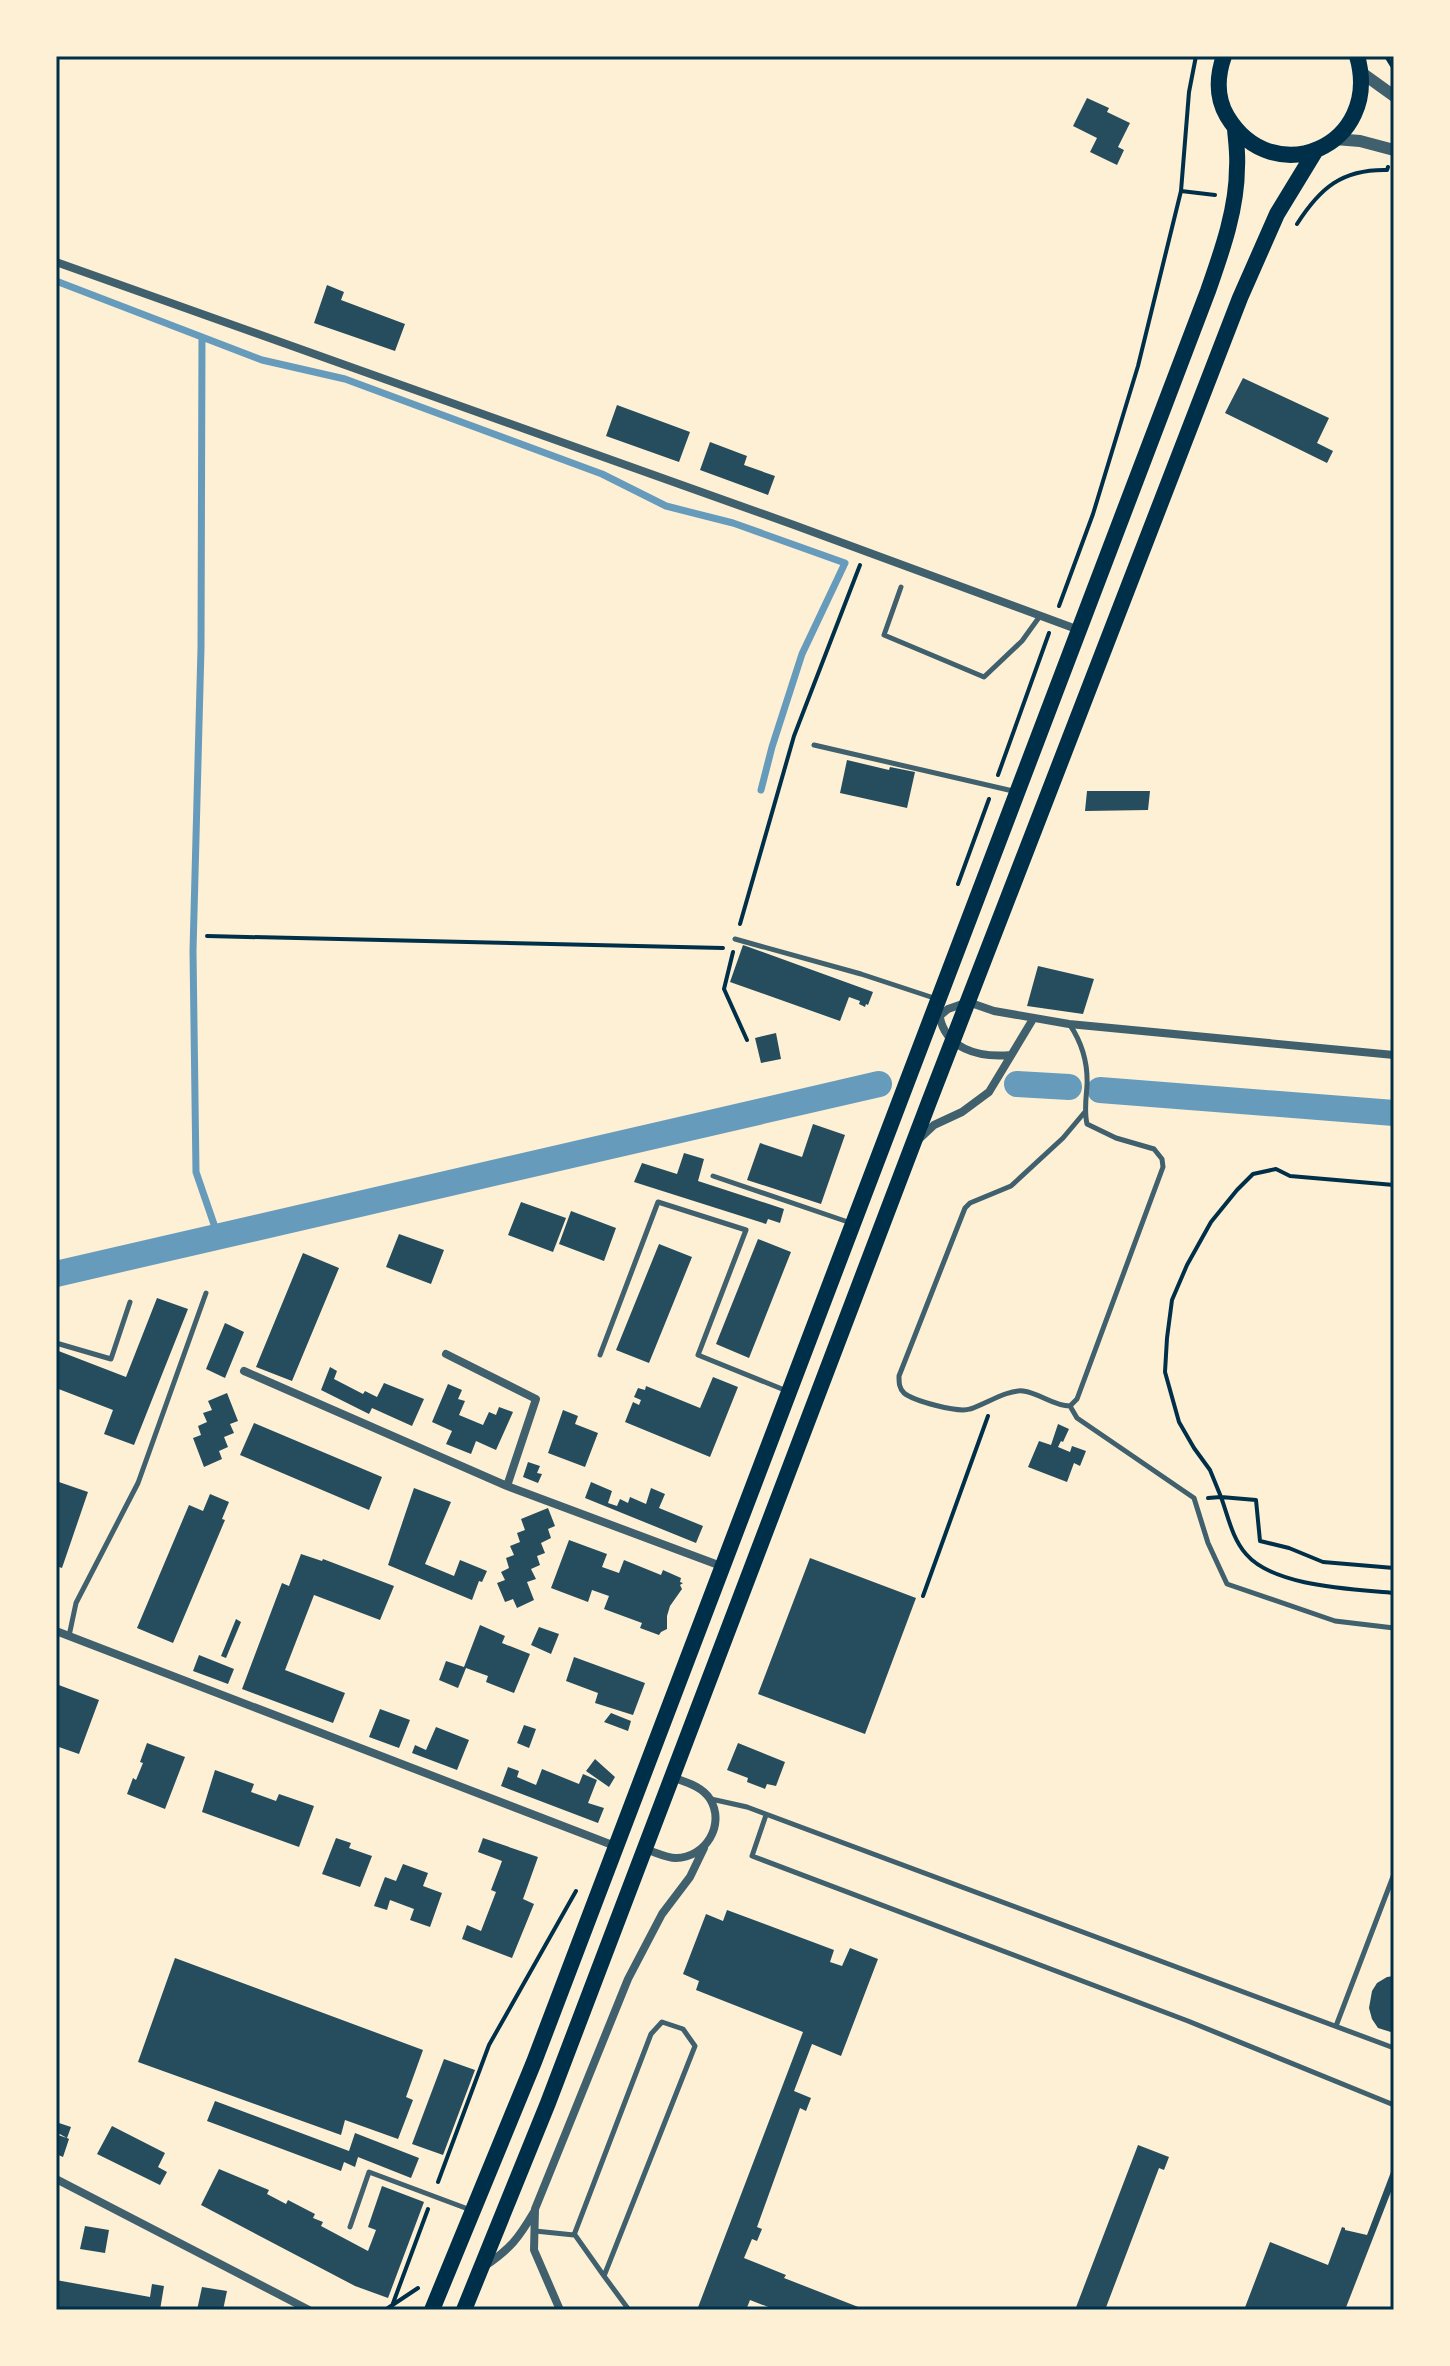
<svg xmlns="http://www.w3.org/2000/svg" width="1450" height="2366" font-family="Ubuntu,sans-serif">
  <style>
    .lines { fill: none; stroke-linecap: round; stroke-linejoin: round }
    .stream { stroke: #669bbc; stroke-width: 7 }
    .canal { stroke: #669bbc; stroke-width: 26 }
    .building { fill: #264d5e }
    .path { stroke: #003049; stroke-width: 4 }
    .service { stroke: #3f606c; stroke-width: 5 }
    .minor { stroke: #3f606c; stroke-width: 8 }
    .tertiary { stroke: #3f606c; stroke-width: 12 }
    .primary { stroke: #003049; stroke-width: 16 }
    .neatline { fill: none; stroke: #003049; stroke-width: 3 }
  </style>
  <rect width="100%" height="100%" fill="#fdf0d5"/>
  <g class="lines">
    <path class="stream" d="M56 281 262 360 345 379 602 474 666 506 733 523 845 563 802 654 772 747 761 790
      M202 337 201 648 193 951 196 1172 218 1236"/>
    <path class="canal" d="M1017 1084 1069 1087
      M1100 1090 1394 1113
      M56 1274 879 1084"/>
  </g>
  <path class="building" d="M1087 98 1109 108 1107 112 1130 123 1118 147 1124 150 1117 165 1090 152 1097 138 1073 126Z
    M327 285 344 292 341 300 405 324 395 351 314 323Z
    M1243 378 1329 418 1317 443 1333 451 1327 463 1225 413Z
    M617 405 690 432 679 462 606 436Z
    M710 442 747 456 744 465 775 476 768 495 700 470Z
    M847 760 889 770 890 767 915 772 907 808 840 793Z
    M1087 791H1150L1148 810 1085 811Z
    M743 945 873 992 868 1005 866 1004 865 1007 859 1004 860 1001 849 997 840 1021 730 982Z
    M1038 966 1094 979 1083 1014 1027 1006Z
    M776 1033 781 1059 761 1063 755 1038Z
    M813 1124 845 1135 821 1204 747 1180 760 1143 802 1157Z
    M684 1153 704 1159 698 1181 784 1209 780 1223 768 1219 766 1224 634 1182 642 1163 677 1174Z
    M521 1202 566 1218 553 1252 508 1235Z
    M571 1211 616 1228 604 1261 559 1244Z
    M399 1234 444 1250 431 1284 386 1267Z
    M758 1239 791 1252 749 1358 716 1344Z
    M659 1244 692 1257 649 1363 616 1350Z
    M303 1253 339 1268 292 1381 256 1367Z
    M157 1298 188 1309 134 1445 104 1434 113 1410 56 1388V1350L126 1377Z
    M225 1323 244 1332 225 1378 206 1369Z
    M330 1367 337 1371 334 1379 363 1394 365 1391 377 1397 384 1383 424 1399 412 1426 372 1408 369 1414 321 1390Z
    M713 1377 738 1387 710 1457 625 1422 633 1402 639 1405 641 1400 634 1397 638 1388 645 1390 646 1386 700 1408Z
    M448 1384 462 1390 458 1399 465 1401 459 1415 483 1425 489 1412 496 1415 499 1407 513 1412 496 1450 476 1441 471 1454 446 1444 452 1431 432 1422Z
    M227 1393 238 1421 230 1424 234 1433 224 1437 228 1447 219 1451 222 1459 204 1467 193 1438 201 1435 198 1426 207 1422 203 1413 212 1410 208 1401Z
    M563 1410 578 1416 575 1424 598 1433 585 1467 548 1453Z
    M254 1423 382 1477 369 1510 240 1455Z
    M1058 1424 1069 1429 1063 1442 1061 1441 1058 1447 1070 1452 1072 1446 1086 1451 1080 1466 1074 1463 1067 1482 1028 1467 1039 1441 1051 1445Z
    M528 1462 540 1466 537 1473 542 1474 538 1483 523 1477Z
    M56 1481 88 1492 62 1568 56 1566Z
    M591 1482 612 1491 608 1503 617 1506 620 1499 628 1503 630 1497 646 1504 651 1488 665 1494 659 1508 703 1526 696 1543 585 1498Z
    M414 1488 451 1502 425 1564 454 1576 460 1560 487 1571 482 1582 479 1581 472 1600 388 1565Z
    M210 1494 229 1502 222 1519 225 1520 173 1643 137 1628 189 1505 203 1511Z
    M548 1508 555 1526 548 1529 551 1538 541 1543 545 1553 537 1556 540 1565 531 1569 536 1579 527 1582 534 1600 517 1608 513 1599 505 1602 497 1583 505 1580 501 1572 509 1568 506 1558 514 1555 510 1546 520 1542 517 1533 525 1530 521 1519Z
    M569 1540 607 1554 602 1567 619 1573 624 1560 661 1575 663 1570 681 1578 680 1582 683 1583 680 1585 682 1589 670 1606 667 1616V1629L661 1632 659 1635 640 1628 642 1623 604 1609 609 1596 592 1590 588 1602 551 1588Z
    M301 1554 322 1561 323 1559 394 1586 380 1620 314 1595 285 1670 345 1693 333 1723 242 1689 282 1583 289 1586Z
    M810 1558 916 1598 865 1734 758 1694Z
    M236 1619 241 1622 226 1658 221 1656Z
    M480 1625 505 1636 502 1643 530 1654 514 1693 486 1682 488 1676 466 1668 458 1688 439 1680 446 1661 464 1667Z
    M539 1627 559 1634 551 1654 531 1645Z
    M199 1655 234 1669 228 1684 193 1671Z
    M574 1657 645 1683 633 1715 595 1703 598 1693 566 1681Z
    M56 1684 99 1700 79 1754 56 1746Z
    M380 1709 410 1720 399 1748 369 1737Z
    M611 1713 631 1721 628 1731 604 1722Z
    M524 1725 536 1729 529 1748 517 1743Z
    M436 1727 469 1740 457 1770 412 1753 415 1745 426 1750Z
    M147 1743 185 1757 165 1809 127 1794 133 1778 136 1780 143 1763 140 1762Z
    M738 1743 785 1762 776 1786 767 1784 765 1789 747 1782 748 1778 727 1770Z
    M595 1759 615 1777 609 1787 586 1771Z
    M508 1767 519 1771 517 1777 536 1785 542 1769 579 1784 583 1774 597 1780 588 1803 604 1808 598 1823 501 1786Z
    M215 1770 254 1784 251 1792 276 1801 279 1794 314 1806 299 1847 202 1812Z
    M336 1838 351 1843 349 1848 372 1856 360 1887 322 1874Z
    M483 1838 538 1857 523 1899 534 1904 512 1958 462 1939 467 1925 481 1931 496 1892 491 1890 502 1861 478 1852Z
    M403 1864 428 1873 423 1886 442 1893 430 1927 410 1920 414 1909 390 1900 387 1910 374 1906 385 1877 396 1881Z
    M727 1910 834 1950 830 1962 842 1966 850 1948 878 1959 841 2056 812 2044 794 2091 811 2098 806 2111 800 2108 757 2227 762 2229 757 2241 752 2239 744 2258 786 2275 784 2278 866 2310H776L750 2300 746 2310H697L803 2032 696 1990 699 1981 683 1974 706 1914 723 1921Z
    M175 1958 423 2050 406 2097 413 2100 398 2139 345 2120 341 2135 138 2062Z
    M1394 1976V2033L1378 2028 1372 2019 1369 2008 1372 1991 1377 1983 1387 1977Z
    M444 2059 475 2070 443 2155 412 2144Z
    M215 2101 349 2151 355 2133 419 2158 411 2178 358 2157 355 2167 344 2162 341 2171 207 2121Z
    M56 2122 71 2127 67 2138 69 2139 63 2157 56 2154V2141L58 2135 67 2138 56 2132Z
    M112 2126 165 2153 158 2167 167 2172 160 2185 97 2154Z
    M1138 2145 1169 2157 1164 2170 1159 2168 1105 2310H1075Z
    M1394 2164V2184L1345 2310H1244L1270 2242 1328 2265 1342 2227 1345 2228V2230L1367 2235Z
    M219 2169 269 2190 267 2194 286 2204 288 2200 315 2214 313 2218 323 2222 321 2226 368 2251 376 2230 368 2227 382 2186 424 2202 388 2298 355 2286 201 2205Z
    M85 2226 109 2230 105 2253 80 2249Z
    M56 2280 150 2297 152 2284 164 2286 160 2310H56Z
    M202 2287 227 2291 223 2310H197Z"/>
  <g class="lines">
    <path class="path" d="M1196 56 1189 92 1181 191 1215 195
      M1386 56 1394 69
      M1297 224C1320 188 1342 169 1387 170L1388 167
      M1059 606 1093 514 1138 366 1181 191
      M998 775 1049 633
      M958 884 989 799
      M740 924 794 736 860 565
      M207 936 723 948
      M733 952 724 989 747 1040
      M1208 1498 1221 1497 1210 1470 1194 1448 1179 1422 1165 1372 1167 1338 1172 1300 1187 1265 1211 1222 1237 1190 1253 1174 1276 1169 1290 1176 1394 1185
      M1394 1568 1323 1562 1289 1548 1260 1541 1256 1500 1221 1497C1228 1516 1232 1538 1246 1554 1274 1587 1353 1589 1394 1593
      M923 1596 988 1416
      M438 2182 489 2045 576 1891
      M392 2306 428 2209
      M385 2310 418 2288"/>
    <path class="service" d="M901 587 884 635 984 677 1022 641 1040 616
      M814 745 1013 791
      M735 939 861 974 937 999
      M1070 1025C1082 1043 1088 1065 1087 1086 1086 1099 1084 1111 1087 1124L1116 1138 1154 1149 1162 1159 1163 1167 1077 1399 1070 1406C1053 1406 1040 1393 1023 1391 1008 1389 984 1405 970 1409 958 1413 914 1401 904 1393 899 1388 899 1383 899 1376L965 1208 970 1203 1011 1186 1063 1138 1084 1113
      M713 1176 851 1223
      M56 1343 111 1359 130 1302
      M600 1355 658 1202 746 1230 698 1355 787 1391
      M1070 1406 1077 1418 1194 1498 1208 1543 1227 1584 1335 1621 1394 1628
      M69 1636 76 1603 138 1483 206 1293
      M711 1799 747 1807 1394 2048
      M766 1815 752 1856 1188 2021 1394 2105
      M1336 2026 1394 1874
      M350 2227 369 2172 468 2209
      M535 2231 574 2235 651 2034 662 2022 683 2029 695 2046 604 2276 629 2310
      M575 2235 604 2276"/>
    <path class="minor" d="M56 262 794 525 1079 630
      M939 1012C943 1049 979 1058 1011 1055
      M936 1019 948 1009 968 1002 994 1011 1069 1024 1394 1055
      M918 1140 934 1125 962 1112 989 1092 1033 1019
      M446 1354 536 1399 507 1486
      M244 1371 507 1486 721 1566
      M56 1631 615 1846
      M645 1849C655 1852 666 1858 676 1858 705 1858 726 1825 710 1799 702 1786 685 1782 672 1777
      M56 2179 309 2310
      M485 2266C511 2248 518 2239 534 2212
      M560 2310 534 2250 535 2209 628 1979 662 1914 690 1877 704 1848"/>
    <path class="tertiary" d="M1362 73 1394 96
      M1335 139 1360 141 1394 150"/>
    <path class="primary" d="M1224 56C1217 76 1216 97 1227 116 1273 193 1383 146 1357 56
      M432 2310 534 2062 1208 291C1222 251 1237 209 1237 167 1238 154 1236 141 1235 129
      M464 2310 548 2103 929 1102 1240 298 1277 214 1316 150"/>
  </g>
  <rect width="1450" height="2366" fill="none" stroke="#fdf0d5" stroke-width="116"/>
  <rect x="58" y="58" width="1334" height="2250" class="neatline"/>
</svg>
